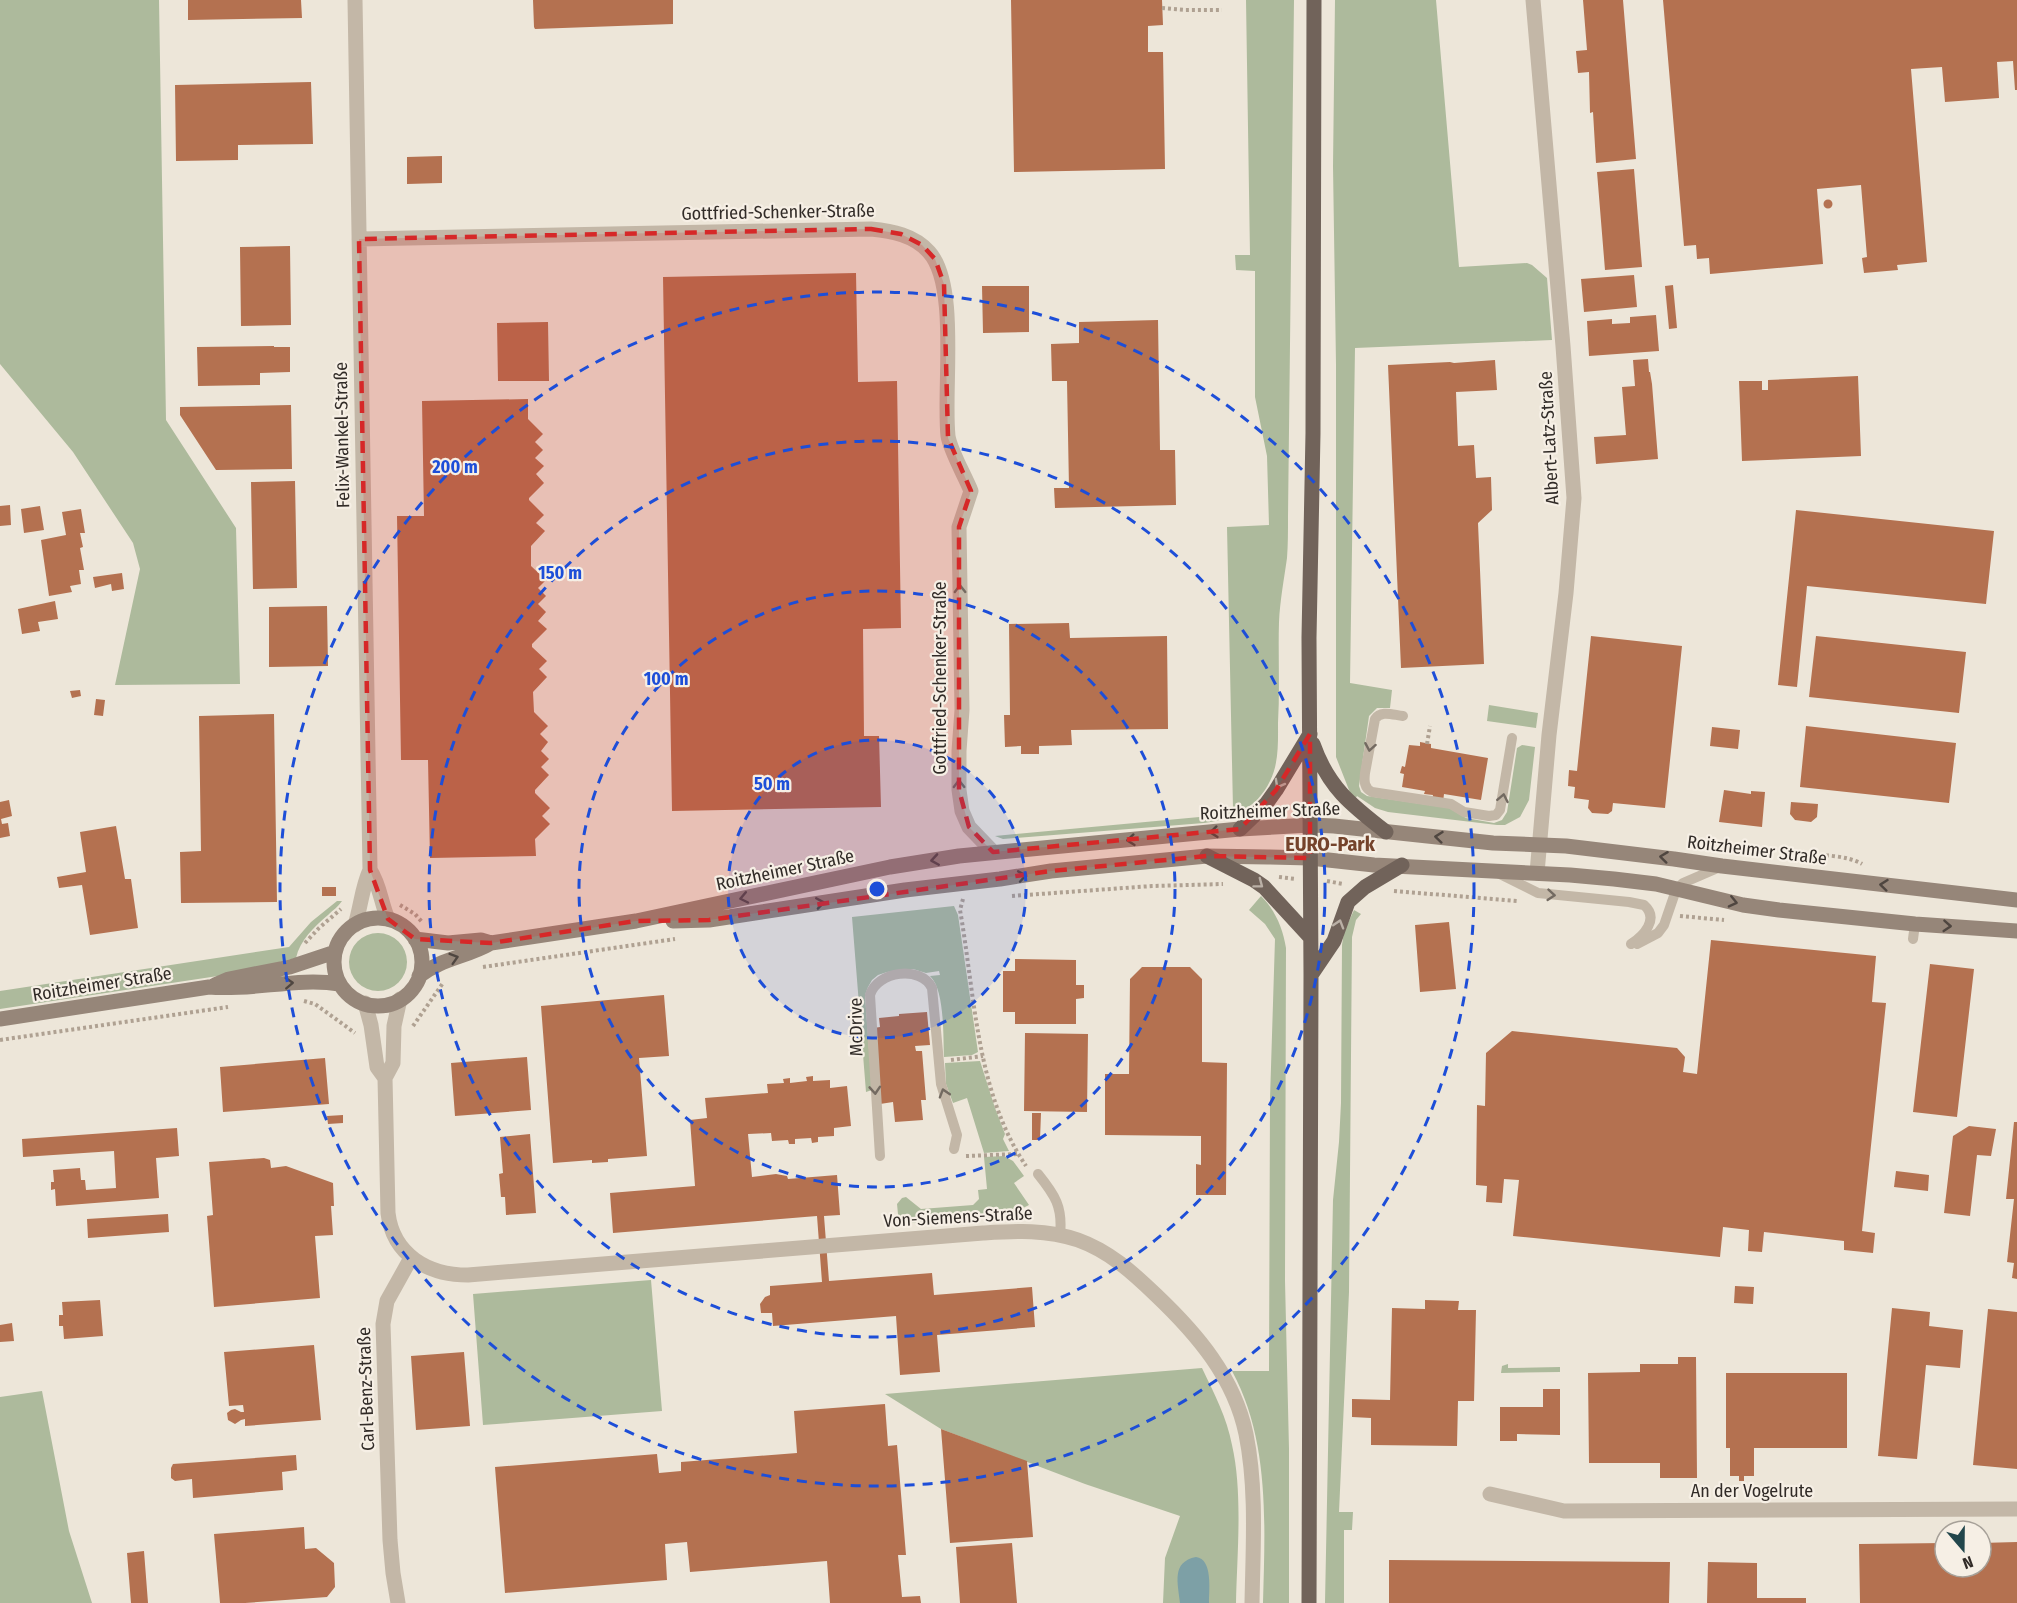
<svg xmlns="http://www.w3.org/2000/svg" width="2017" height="1603" font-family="'Fira Sans Condensed',sans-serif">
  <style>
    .green { fill: #adba9c }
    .water { fill: #7da0a6 }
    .building { fill: #b47150 }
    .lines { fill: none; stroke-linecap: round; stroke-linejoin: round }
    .path { stroke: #afa192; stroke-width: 4; stroke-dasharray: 3 3; stroke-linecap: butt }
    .lane { stroke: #c3b7a7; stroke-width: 10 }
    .street { stroke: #c3b7a7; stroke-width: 15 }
    .secondary { stroke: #968679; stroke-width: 15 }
    .primary { stroke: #71635a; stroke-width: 15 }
    .oneway { stroke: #736a61 }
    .oneway2 { stroke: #bab0a6 }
    .oneway3 { stroke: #4f4640 }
    .marked { fill: #d62828; fill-opacity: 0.2; stroke: #d62828; stroke-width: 4.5; stroke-dasharray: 12 8; stroke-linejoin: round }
    .ring { fill: none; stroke: #1d4ed8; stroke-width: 3; stroke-dasharray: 10 8 }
    .labels { text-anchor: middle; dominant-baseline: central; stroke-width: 4.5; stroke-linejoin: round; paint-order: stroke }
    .street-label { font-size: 18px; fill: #312b27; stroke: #f6efe5 }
    .neighbourhood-label { font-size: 20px; font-weight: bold; fill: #74432b; stroke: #f6efe5 }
    .centre { fill: #1d4ed8; stroke: #f6efe5; stroke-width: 3 }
    .ring-label { font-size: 18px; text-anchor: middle; font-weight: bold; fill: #1d4ed8; stroke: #f6efe5; stroke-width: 4.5; stroke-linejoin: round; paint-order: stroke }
  </style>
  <rect width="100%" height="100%" fill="#ede6d9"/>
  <path class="green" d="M0 0H159L166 420 236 528 240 684 115 685 140 569 133 543 73 452 0 364Z
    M1246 0H1294L1288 517C1288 531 1288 545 1287 558 1284 579 1280 601 1279 622 1278 655 1280 689 1278 723 1278 742 1279 763 1270 781 1257 808 1233 819 1204 823L1003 839 995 836 1221 815 1233 809 1227 527 1269 525 1267 456 1255 397V271L1236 270 1235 255H1250Z
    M1335 0H1436L1459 267 1527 263 1532 265 1547 278 1552 340 1355 348 1350 683 1392 690 1390 708H1377L1369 716 1359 786 1361 792 1367 796 1449 808 1466 818 1494 823 1502 820 1507 812 1517 748 1522 745 1535 747 1529 800 1520 817 1505 825H1497L1388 812 1375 808 1357 796 1355 799 1351 795 1336 757V364L1333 166Z
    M1489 705 1538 713 1536 728 1487 721Z
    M1261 896C1275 910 1283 928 1286 948L1285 1281 1289 1449V1603H1263C1265 1525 1270 1441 1232 1371H1269L1270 1099 1275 939 1265 924 1249 910Z
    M337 901H342C338 907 333 910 328 915 314 927 300 940 296 958L231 974 0 1009V991L289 947 311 922Z
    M954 906 958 915 978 1052 972 1055 944 1057C943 1037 945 990 930 976L940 975 939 971 926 973 913 969 887 972 878 975 872 980 868 987 865 995 872 1090 866 1092 852 917Z
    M1354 910 1361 914 1356 920 1352 937 1349 1292 1339 1512H1353L1352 1530H1344V1603H1325L1333 1200 1339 1142 1341 1103 1342 945 1344 932Z
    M349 962a29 29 0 1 1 58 0a29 29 0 1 1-58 0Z
    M980 1061 995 1108 1005 1134 1003 1139 1009 1151 984 1153 967 1098 953 1103 946 1084 945 1063Z
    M1004 1156 1013 1161 1024 1176 1014 1183 1029 1205 1007 1216 899 1224 897 1204 902 1198 906 1197 921 1209 973 1205 979 1199 978 1190 987 1189 984 1157Z
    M651 1280 662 1411 483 1425 473 1294Z
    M1508 1364V1368L1560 1367V1372L1501 1373 1502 1366Z
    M1202 1368C1214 1393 1227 1418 1232 1445 1243 1493 1237 1554 1236 1603H1163L1165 1558 1180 1516 1085 1484 941 1429 885 1394Z
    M42 1391 69 1531 92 1603H0V1397Z"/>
  <path class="water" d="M1196 1557C1213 1559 1209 1590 1209 1603H1180C1178 1583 1171 1562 1196 1557Z"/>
  <path class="building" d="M188 0H301L302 18 188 20Z
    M533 0H673V24L535 29 534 27Z
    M1011 0H1162L1163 25 1148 26V52H1163L1165 169 1014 172Z
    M1583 0H1623L1636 159 1596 163 1593 112 1590 113 1589 72 1578 73 1576 51 1587 50Z
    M1663 0H2017V90H2015L2013 61 1997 62 1999 98 1945 102 1942 67 1911 69 1927 262 1897 265 1898 270 1864 273 1862 258 1867 257 1861 185 1817 189 1823 264 1710 274 1709 258 1697 259 1696 245 1684 246Z
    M311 82 313 144 238 145V160L176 161 175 85Z
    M442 156V183L407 184V157Z
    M1634 169 1642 267 1605 270 1597 172Z
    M1823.5 204a4.5 4.5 0 1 1 9 0a4.5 4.5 0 1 1-9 0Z
    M290 246 291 325 241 326 240 247Z
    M856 273 858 382 897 381 901 628 863 629 864 736H879L881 807 672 811 663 277Z
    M1634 275 1637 307 1584 312 1581 279Z
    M1673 285 1677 328 1669 329 1665 286Z
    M982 286H1029V332L983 333Z
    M1656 315 1659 351 1589 356 1587 321 1612 319V324L1630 323V317Z
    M1158 320 1160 450H1175L1176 505 1055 508 1054 488H1069L1067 381H1052L1051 344 1079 343V322Z
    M548 322 549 381H498L497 323Z
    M274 346V347H290V372L260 373V385L198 386 197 347Z
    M1648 359 1649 372H1650L1652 384 1658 459 1596 464 1594 437 1626 435 1622 387 1635 386 1633 360Z
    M1495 360 1497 390 1456 392 1458 446 1474 445 1476 478 1491 477 1492 510 1478 523 1484 664 1401 668 1388 365 1450 362 1454 363Z
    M1858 376 1861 456 1742 461 1739 381H1762V390H1768V380Z
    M528 399V419L543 434 535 442 543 450 535 458 544 466 536 474 544 483 529 498V500L544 515 536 523 545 531 531 546V566L546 580 538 588 546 596 538 604 546 612 538 621 547 629 532 644V647L547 661 539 669 547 677 533 692 534 712 548 726 540 734 548 742 541 751 549 759 541 767 549 775 535 790V793L550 808 542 816 550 824 535 839 536 856 430 858 428 760H401L397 516H424L422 401Z
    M291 405 292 469 216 470 180 415V407Z
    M295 481 297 588 253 589 251 482Z
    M10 505 11 525 0 526V506Z
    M40 506 44 530 24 533 21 509Z
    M81 509 85 533H80L83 547 80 548 84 570H79L81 584 70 586 72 592 49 596 41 540 66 535 62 512Z
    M1796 510 1994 531 1986 604 1807 586 1797 687 1778 685Z
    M122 573 124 589 112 591 111 584 95 588 93 577Z
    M55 601 58 619 38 622 40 631 22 634 18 609Z
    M327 606 328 666 269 667V607Z
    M1069 623 1070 638 1167 636 1168 729 1071 730 1072 745 1039 746V754H1021V746L1005 747 1004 715H1010L1009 624Z
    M1591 636 1682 646 1665 808 1613 803 1612 811 1608 814 1592 813 1588 808 1589 800 1574 798 1575 787 1568 786 1569 770 1577 771Z
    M1816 636 1966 652 1959 713 1809 697Z
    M80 690 81 696 72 698 70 691Z
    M96 699 105 700 103 716 94 715Z
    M274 714 277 902 181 903 180 852 201 851 199 716Z
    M1806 726 1956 743 1949 803 1800 787Z
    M1712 727 1740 730 1738 749 1710 746Z
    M1420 742 1431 744V748L1488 758 1481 800 1444 794 1443 802 1432 800 1433 795 1424 794 1425 791 1402 787 1404 774 1400 773 1402 766 1405 767 1409 745 1420 746Z
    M1724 790 1751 794V791L1765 792 1762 827 1719 822Z
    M9 800 12 816 1 819 2 824 8 823 10 836 0 838V802Z
    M1791 802 1818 804 1817 817 1811 822 1795 820 1790 814Z
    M116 826 125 879H131L138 928 90 935 82 885 59 888 57 877 86 872 80 832Z
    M322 887H336V896H322Z
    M1449 922 1456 989 1420 992 1415 925Z
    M1711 940 1876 956 1872 1002 1886 1003 1862 1231 1875 1233 1873 1253 1844 1250V1241L1764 1232 1762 1252 1748 1251 1749 1230 1723 1227 1720 1257 1513 1236 1519 1180 1504 1179 1502 1203 1486 1202 1487 1186 1476 1185 1477 1105 1485 1106 1486 1053 1512 1031 1521 1032 1677 1048 1685 1057 1683 1072 1697 1074Z
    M1015 959 1076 960V985H1084V998L1076 999V1024H1015V1012H1003V971H1015Z
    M1930 964 1974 969 1957 1117 1913 1112Z
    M1142 967H1190L1202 979V1062L1227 1063 1226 1195H1196V1164L1201 1165V1136L1105 1135V1074H1129L1130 979Z
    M664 995 669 1056 639 1058 647 1156 608 1159V1162L592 1163V1160L553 1163 541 1006Z
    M927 1012 930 1045 915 1046 916 1051H922L926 1100H921L923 1120 895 1122 893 1102 880 1104 874 1028 880 1027 879 1018 899 1016V1014Z
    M1025 1033 1088 1034 1087 1112 1024 1111Z
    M527 1057 531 1110 455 1116 451 1063Z
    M325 1058 329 1104 223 1112 220 1067Z
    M813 1076V1081L830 1080V1088L847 1086 851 1126 834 1128V1136L818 1137V1142L812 1143 811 1138 795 1139V1144H789L788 1140 772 1141 771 1133 748 1134 752 1177 776 1174 787 1176 788 1179 837 1175 840 1215 824 1216 829 1281 932 1273 934 1295 1032 1287 1035 1327 937 1335 940 1372 900 1375 896 1316 773 1326 772 1313H761L760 1304 765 1297 770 1295V1286L822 1282 817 1216 613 1233 610 1193 695 1186 690 1120 707 1118 705 1098 768 1093 767 1084 784 1083 783 1079 790 1078V1083L807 1081 806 1077Z
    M1032 1113H1041L1040 1140H1032Z
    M343 1115V1123L328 1124 327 1116Z
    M2014 1122H2017V1279L2012 1278 2014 1263 2007 1262 2014 1199H2006Z
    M1969 1126 1996 1129 1991 1156 1977 1155 1970 1216 1944 1213 1953 1136Z
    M177 1128 179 1156 156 1158 159 1198 56 1206 55 1189 51 1190V1182H54L53 1170 80 1168 81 1180H85L86 1190 116 1188 114 1151 23 1157 22 1139Z
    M530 1134 536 1213 506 1215 505 1197H501L499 1174 503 1173 500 1137Z
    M264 1158 270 1160 271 1168 286 1166 333 1183 334 1206H331L333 1235 315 1236 320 1298 214 1307 207 1216 213 1215 209 1162Z
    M1896 1171 1929 1175 1928 1191 1894 1187Z
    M168 1214 169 1232 88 1238 87 1219Z
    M1735 1286 1754 1287 1753 1304 1734 1303Z
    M100 1300 103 1336 64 1339 63 1326H59V1315H63L62 1302Z
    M1425 1300 1459 1301 1458 1310H1476L1474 1401H1458L1457 1446 1371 1445V1418L1352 1417V1399L1390 1400 1392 1308 1425 1309Z
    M1892 1308 1930 1312 1929 1326 1963 1330 1960 1368 1926 1365 1917 1459 1878 1456Z
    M1988 1309 2017 1312V1469L1973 1465Z
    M12 1323 14 1341 0 1342V1325Z
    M314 1345 321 1420 245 1426V1419L241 1420 235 1424 228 1420 227 1413 231 1410 235 1409 241 1412H244L243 1405 229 1406 224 1352Z
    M464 1352 470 1426 416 1430 411 1356Z
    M1678 1357H1696L1697 1478H1660V1463H1589L1588 1373 1640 1372V1364H1678Z
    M1726 1373H1847V1448H1754V1476H1744V1481H1739V1476H1730V1448H1726Z
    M1543 1389H1560V1435L1517 1434V1441H1500V1407H1543Z
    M885 1404 888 1446 897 1445 906 1555H898L902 1597 920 1596 921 1603H830L827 1561 690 1572 687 1542 665 1544 667 1580 505 1593 495 1467 657 1454 659 1473 681 1471V1462L797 1453 794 1411Z
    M941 1429 1027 1461 1033 1537 950 1543Z
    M296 1455 297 1470 282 1472 283 1490 193 1498 192 1479 175 1481 171 1478V1468L173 1464Z
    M304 1527 305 1549 316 1548 334 1563 335 1587 327 1597 245 1603H220L214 1534Z
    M2017 1542V1603H1860L1859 1544 1945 1543V1567H1981V1543Z
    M1012 1543 1017 1603H960L956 1547Z
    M144 1551 148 1603H131L127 1553Z
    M1389 1560 1670 1562 1669 1603H1389Z
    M1708 1562 1757 1563V1598H1806V1603H1707Z"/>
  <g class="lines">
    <path class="path" d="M1162 8 1185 10H1222
      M1427 744 1430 726
      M1802 857C1818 853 1849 856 1862 864
      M1279 877 1296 879
      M1327 881 1343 884
      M1394 891 1518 901
      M1012 896 1152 886 1223 884
      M963 899 960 910C975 995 976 1092 1026 1166
      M400 905 415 914 422 922
      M1680 916 1724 920
      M305 943 319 928 341 909
      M483 967 675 939
      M304 1001 315 1004 355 1033
      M413 1026 443 983
      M0 1040 228 1007
      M951 1060 983 1056
      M966 1156 1018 1154"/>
    <path class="lane" d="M1403 716C1393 715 1381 710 1375 719L1365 773C1364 781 1364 788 1372 792L1451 804 1464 812 1489 816 1496 815 1500 810 1512 738
      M1500 874 1538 893 1629 902 1644 905C1660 919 1643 936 1631 944
      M1913 939 1915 924
      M1637 944 1658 933 1664 925 1676 890 1683 883 1720 867
      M880 1156 870 995C877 971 921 965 932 988L941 1084 957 1135 954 1149
      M1038 1174C1055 1195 1063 1207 1060 1235"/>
    <path class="street" d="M1533 0 1563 346 1574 498 1566 593 1549 735 1537 873
      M359 239 871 229C892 231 914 235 929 252 959 285 943 390 948 436 950 450 965 476 971 491L959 527 962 710 959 751V790L962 811 969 827 993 852
      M370 870C380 885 381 903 388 919
      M355 925C361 906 362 887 370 870L355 0
      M400 999 394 1026 393 1063 385 1078 388 1213C393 1255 428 1275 468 1275L983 1233C1016 1231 1046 1229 1078 1240 1109 1251 1132 1272 1156 1295 1197 1334 1234 1377 1246 1434 1257 1489 1253 1547 1252 1603
      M365 1003 371 1025 377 1067 385 1078
      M1490 1494 1564 1511 2017 1509
      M398 1603 393 1573 390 1540 383 1324 387 1301 411 1258"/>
    <path class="secondary" d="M334 962a44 44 0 1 1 88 0a44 44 0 1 1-88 0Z
      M673 921 709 920 905 890 1000 879 1051 871 1207 856 1268 857 1310 858 1374 865 1570 875 1614 879 1656 884 1743 905 1779 910 1915 924 2017 931
      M415 939 448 943 481 940 491 943
      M419 976C442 958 467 957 491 943L636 921 890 867 959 856 1240 829 1311 825 1334 826 1493 843 1566 846 1674 859 1722 866 2017 900
      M215 985 229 979 290 967 335 952
      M0 1019 209 987C253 991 297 977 340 984"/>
    <path class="primary" d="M1313 744C1328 787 1351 805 1386 832
      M1240 829 1266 804 1276 790 1310 734
      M1207 856 1254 880 1264 887 1310 937
      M1311 975 1334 941 1348 902 1365 887 1402 865
      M1309 1603 1311 975 1309 638 1313 433 1314 0"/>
  </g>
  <defs><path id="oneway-chevron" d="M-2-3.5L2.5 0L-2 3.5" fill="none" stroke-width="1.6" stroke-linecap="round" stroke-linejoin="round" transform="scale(1.5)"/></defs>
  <g class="oneway">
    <use href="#oneway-chevron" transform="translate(960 589) rotate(-91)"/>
    <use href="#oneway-chevron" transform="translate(1370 747) rotate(100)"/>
    <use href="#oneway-chevron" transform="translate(959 784) rotate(-91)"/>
    <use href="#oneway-chevron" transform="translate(1503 798) rotate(-79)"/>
    <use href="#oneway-chevron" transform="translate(1551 895) rotate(5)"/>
    <use href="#oneway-chevron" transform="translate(875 1090) rotate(86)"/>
    <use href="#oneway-chevron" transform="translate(944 1093) rotate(-107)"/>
  </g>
  <g class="oneway2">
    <use href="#oneway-chevron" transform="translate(1279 784) rotate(119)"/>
    <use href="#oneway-chevron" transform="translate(1259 884) rotate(37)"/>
    <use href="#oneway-chevron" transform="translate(1339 924) rotate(-73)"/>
  </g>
  <g class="oneway3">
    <use href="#oneway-chevron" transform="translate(1214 832) rotate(174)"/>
    <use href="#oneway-chevron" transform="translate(1439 837) rotate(-174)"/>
    <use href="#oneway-chevron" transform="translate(1131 840) rotate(174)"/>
    <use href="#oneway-chevron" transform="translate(1664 857) rotate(-173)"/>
    <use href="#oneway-chevron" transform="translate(935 860) rotate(171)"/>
    <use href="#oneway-chevron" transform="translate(1022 876) rotate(-10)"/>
    <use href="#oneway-chevron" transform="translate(1884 885) rotate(-174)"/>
    <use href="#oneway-chevron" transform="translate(744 898) rotate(168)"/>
    <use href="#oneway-chevron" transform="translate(1733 902) rotate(13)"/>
    <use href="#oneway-chevron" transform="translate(820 903) rotate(-9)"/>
    <use href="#oneway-chevron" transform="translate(1947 926) rotate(4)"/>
    <use href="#oneway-chevron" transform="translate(454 958) rotate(-17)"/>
    <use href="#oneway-chevron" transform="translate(289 983) rotate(-3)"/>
  </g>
  <path class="marked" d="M871 229 901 234 922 245 935 259 944 284 948 438 971 491 959 527V790L969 827 993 852 1240 829 1276 790 1310 734V858L1207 856 1051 871 709 920 636 921 491 943 415 939 388 919 370 870 359 239Z"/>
  <circle cx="877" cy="889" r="149" fill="#1d4ed8" fill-opacity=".12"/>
  <g class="ring">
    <circle cx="877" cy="889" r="149"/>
    <circle cx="877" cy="889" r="298"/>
    <circle cx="877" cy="889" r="448"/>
    <circle cx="877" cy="889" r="597"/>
  </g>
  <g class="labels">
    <g class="street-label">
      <text transform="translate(778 212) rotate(-1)">Gottfried-Schenker-Straße</text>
      <text transform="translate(342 435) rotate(-91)">Felix-Wankel-Straße</text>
      <text transform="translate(1549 438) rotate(-93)">Albert-Latz-Straße</text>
      <text transform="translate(940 678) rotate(-90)">Gottfried-Schenker-Straße</text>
      <text transform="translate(1270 811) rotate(-2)">Roitzheimer Straße</text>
      <text transform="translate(1757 850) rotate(7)">Roitzheimer Straße</text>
      <text transform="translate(785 870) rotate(-12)">Roitzheimer Straße</text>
      <text transform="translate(102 984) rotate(-9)">Roitzheimer Straße</text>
      <text transform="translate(856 1027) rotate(-91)">McDrive</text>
      <text transform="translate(958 1217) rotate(-3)">Von-Siemens-Straße</text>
      <text transform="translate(366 1389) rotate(-92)">Carl-Benz-Straße</text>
      <text x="1752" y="1491">An der Vogelrute</text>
    </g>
    <g class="neighbourhood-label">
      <text x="1330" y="844">EURO-Park</text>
    </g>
  </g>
  <circle cx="877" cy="889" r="9" class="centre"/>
  <g class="ring-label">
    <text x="455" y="473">200 m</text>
    <text x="560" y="579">150 m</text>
    <text x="666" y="685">100 m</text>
    <text x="772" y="790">50 m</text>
  </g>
  <g transform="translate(1963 1549) rotate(160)"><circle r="28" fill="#f6efe5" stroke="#a7a199" stroke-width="1.5"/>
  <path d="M0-4.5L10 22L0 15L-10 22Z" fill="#22464c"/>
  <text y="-9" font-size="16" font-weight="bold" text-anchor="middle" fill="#312b27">N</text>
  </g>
</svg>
